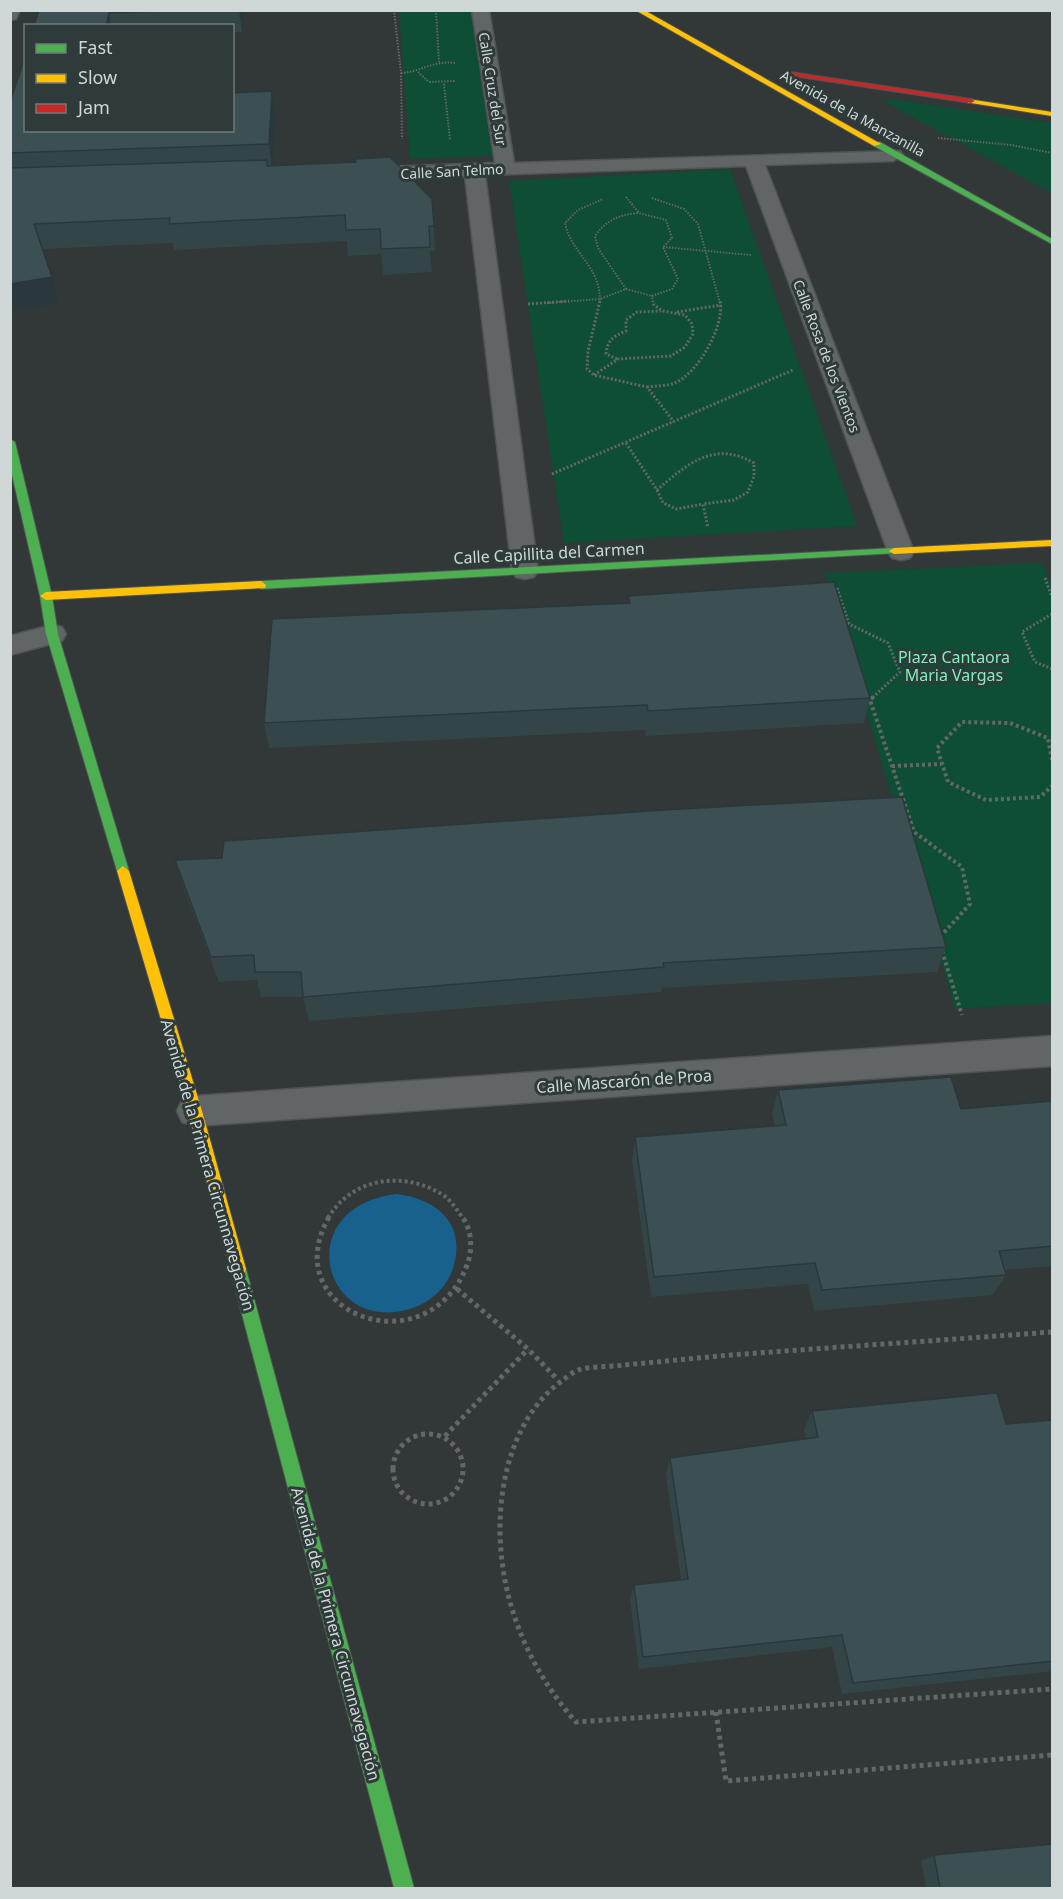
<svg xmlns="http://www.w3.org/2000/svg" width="1063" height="1899" font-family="'Noto Sans',sans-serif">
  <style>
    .green { fill: #0d4e35 }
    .water { fill: #18618d }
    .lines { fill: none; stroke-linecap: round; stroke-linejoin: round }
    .street-casing { stroke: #4e5353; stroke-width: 3 }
    .fast-casing { stroke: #4e5353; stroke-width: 2 }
    .slow-casing { stroke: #4e5353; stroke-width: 2 }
    .jam-casing { stroke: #4e5353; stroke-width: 2 }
    .path-far3 { stroke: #636768; stroke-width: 2; stroke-dasharray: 1.5 1.5; stroke-linecap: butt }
    .path-far2 { stroke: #636768; stroke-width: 3; stroke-dasharray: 2 2; stroke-linecap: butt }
    .path-far1 { stroke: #636768; stroke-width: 4; stroke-dasharray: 3 3; stroke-linecap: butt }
    .path { stroke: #636768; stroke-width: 5; stroke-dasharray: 4 4; stroke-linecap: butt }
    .street { fill: #616565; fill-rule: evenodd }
    .fast { fill: #4caf50; fill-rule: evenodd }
    .slow { fill: #ffc107; fill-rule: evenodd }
    .jam { fill: #c62828; fill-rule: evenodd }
    .wall { fill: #344548 }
    .shaded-wall { fill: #2a383b }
    .building { fill: #3c5054; stroke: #2a383b; stroke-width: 1.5 }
    .labels { text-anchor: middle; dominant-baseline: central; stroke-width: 6; stroke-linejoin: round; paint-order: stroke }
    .far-street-label { font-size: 14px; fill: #d0d7d7; stroke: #2f3a3a }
    .street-label { font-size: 16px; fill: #d0d7d7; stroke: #2f3a3a }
    .park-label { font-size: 16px; fill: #7cf3b9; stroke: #2f3a3a }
  </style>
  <rect width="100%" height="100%" fill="#323737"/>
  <path class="green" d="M399 11H471L492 156 410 159Z
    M891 99 1052 123V193L883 101Z
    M730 169 857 526 564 543 509 181Z
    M1042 563 1052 586V1003L955 1009 825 573Z"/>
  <path class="water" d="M397 1194C437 1199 467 1224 453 1268 447 1287 432 1301 413 1308 322 1338 289 1206 397 1194Z"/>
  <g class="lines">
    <g class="street-casing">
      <path id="street" d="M10 10H20L16 19 10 20Z
        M472 10H489L514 163 900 151 903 155 893 161 765 165 914 552 910 558 901 560 892 558 888 552 746 166 485 175 538 571 534 577 525 579 516 577 512 571 465 176 360 180 350 174 360 168 495 163Z
        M52 625 62 627 66 634 62 641 10 655V636Z
        M1052 1036V1066L195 1126 182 1122 177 1111 182 1100 195 1096Z"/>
    </g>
    <g class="fast-casing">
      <path id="fast" d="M874 142H880L1052 239V244L874 146Z
        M10 439 15 442 52 596 58 634 129 871 123 876 117 871 46 634 40 596 10 466Z
        M894 548 899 551 898 553 261 589 256 585 261 581Z
        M238 1262 244 1264 246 1269 414 1888H394L230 1269 232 1264Z"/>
    </g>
    <g class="slow-casing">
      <path id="slow" d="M635 10H644L881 144 874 146Z
        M968 99 1052 112V116L971 103H968Z
        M1052 540V546L894 554 889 551 894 548Z
        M261 581 266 585 265 588 46 600 40 596 46 592Z
        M123 866 129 871 202 1111 246 1269 244 1274 238 1276 232 1274 230 1269 188 1111 117 871Z"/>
    </g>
    <g class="jam-casing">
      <path id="jam" d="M790 72 971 99 975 101 971 103 793 76 789 74Z"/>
    </g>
    <path class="path-far3" d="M394 10 401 73 402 139
      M436 10 439 62
      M418 72 429 82 456 81
      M401 73C421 72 433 60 455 63
      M444 84 450 140
      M938 138 1011 145 1052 153
      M626 197 639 213 666 220 672 238 663 247 678 279 672 289 652 296 653 303
      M652 198 684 209 698 224 720 303
      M663 247 751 255
      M626 289 652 296
      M547 303 600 299 626 289 598 248 595 236C606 220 619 215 638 213
      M600 303C601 265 571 254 565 223L578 210 603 199"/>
    <path class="path-far2" d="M600 301 588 351 587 369 594 375 647 387 674 422
      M528 304 569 301
      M677 312 721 305
      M617 359 606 354C607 340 614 336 626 331V320L637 312 661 311
      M594 375 618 359 671 356 685 347 693 334 692 324 685 315 663 311 654 305 653 301
      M647 387C655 386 667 386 675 383 698 373 725 326 720 301
      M626 443 657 490C687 464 714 440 754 463V476L748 492 734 500 703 504 708 528
      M552 474 793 370
      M657 490 663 503 677 509 703 504
      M1045 578 1052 597
      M837 588 849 624 888 643 900 672 871 699
      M1052 614 1022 632 1035 662 1052 669"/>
    <path class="path-far1" d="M873 697 870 700 914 832 962 867 970 904 939 938
      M1052 760 1048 738 1010 723 962 722 937 748 948 782 986 800 1040 797 1052 786
      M892 766 942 764
      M942 951 962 1015
      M328 1218C353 1176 407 1170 446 1197 452 1202 458 1212 463 1218"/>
    <path class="path" d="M329 1217C274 1313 427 1370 467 1265 473 1250 472 1229 462 1217
      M457 1289 528 1349 558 1380
      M1052 1332C945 1340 838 1347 731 1355 695 1358 659 1362 623 1365 609 1367 591 1366 578 1370 573 1372 567 1377 563 1380 518 1412 501 1471 500 1524 499 1597 527 1667 576 1722L1052 1689
      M393 1469a35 35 0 1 1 70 0a35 35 0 1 1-70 0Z
      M445 1436 528 1349
      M716 1712 726 1781 1052 1755"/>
    <use href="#street" class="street"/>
    <use href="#fast" class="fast"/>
    <use href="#slow" class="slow"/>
    <use href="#jam" class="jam"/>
  </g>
  <path class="wall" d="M39 10H246L242 32H232V26H34Z
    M272 91 276 116 272 166 432 199 435 251H430L432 272 383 275 381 254 348 256 347 241 174 250 173 243 43 249 59 303 10 311V102L26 130Z
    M628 596 870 698 864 723 646 736 645 730 269 748 264 723 628 603Z
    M175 860 946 947 937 972 662 988 661 992 309 1021 303 997H261L257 980 219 982 183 886Z
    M778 1090 961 1109 1053 1101V1266L1005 1270 1006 1275 993 1295 814 1311 808 1284 651 1297 632 1160 635 1137 775 1126 772 1114Z
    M812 1411 1006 1424 1053 1420V1671L842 1694 832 1647 639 1669 630 1599 634 1585 681 1580 666 1475 670 1458 806 1439 804 1429Z
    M934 1855 1053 1888H926L921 1861Z"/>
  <path class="shaded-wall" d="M239 10H246L242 32Z
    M109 13 111 26H106Z
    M272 91 276 116 272 169 269 144Z
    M52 277 59 303 10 311V284Z"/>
  <path class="building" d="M39 10H185L109 13 106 26H34Z
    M26 54V130H232V93L272 91 269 144 10 153V102Z
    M390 157 432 199 434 226H429L430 247 381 249 380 229 346 230 345 215 169 224 170 218 34 224 52 277 10 284V168L267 160V166L356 162 355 159Z
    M834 582 870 698 648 711 647 705 264 723 272 619 630 603 628 596Z
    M902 797 946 947 663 963 664 967 303 997 301 972H255L254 955 211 957 175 860 222 858 224 841 664 810Z
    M951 1077 961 1109 1053 1101V1246L999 1251 1006 1275 822 1290 815 1263 654 1277 635 1137 786 1125 778 1090Z
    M997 1393 1006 1424 1053 1420V1661L853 1683 842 1635 643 1657 634 1585 688 1579 670 1458 818 1437 812 1411Z
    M1053 1844V1888H940L934 1855Z"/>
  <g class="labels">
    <g class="far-street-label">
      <text transform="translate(493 89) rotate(81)">Calle Cruz del Sur</text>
      <text transform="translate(853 113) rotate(29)">Avenida de la Manzanilla</text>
      <text transform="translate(452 171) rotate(-3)">Calle San Telmo</text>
      <text transform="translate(827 356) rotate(69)">Calle Rosa de los Vientos</text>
    </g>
    <g class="street-label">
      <text transform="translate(549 553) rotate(-3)">Calle Capillita del Carmen</text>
      <text transform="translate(624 1081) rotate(-4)">Calle Mascarón de Proa</text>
      <text transform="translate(208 1165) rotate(74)">Avenida de la Primera Circunnavegación</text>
      <text transform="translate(336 1634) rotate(75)">Avenida de la Primera Circunnavegación</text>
    </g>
    <g class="park-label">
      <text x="954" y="657">Plaza Cantaora<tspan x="954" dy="18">Maria Vargas</tspan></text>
    </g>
  </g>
  <rect width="1063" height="1899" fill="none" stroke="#d0d7d7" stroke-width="24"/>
  <rect x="24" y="24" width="210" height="108" fill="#2f3a3a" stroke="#6f7979" stroke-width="1.5"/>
  <rect x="36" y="44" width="30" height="9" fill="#4caf50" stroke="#6f7979" stroke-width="1.5"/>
  <text x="78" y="54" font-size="18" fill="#d0d7d7">Fast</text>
  <rect x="36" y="74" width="30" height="9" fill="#ffc107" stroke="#6f7979" stroke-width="1.5"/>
  <text x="78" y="84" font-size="18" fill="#d0d7d7">Slow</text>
  <rect x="36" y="104" width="30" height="9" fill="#c62828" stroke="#6f7979" stroke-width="1.5"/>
  <text x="78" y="114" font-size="18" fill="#d0d7d7">Jam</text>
</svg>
